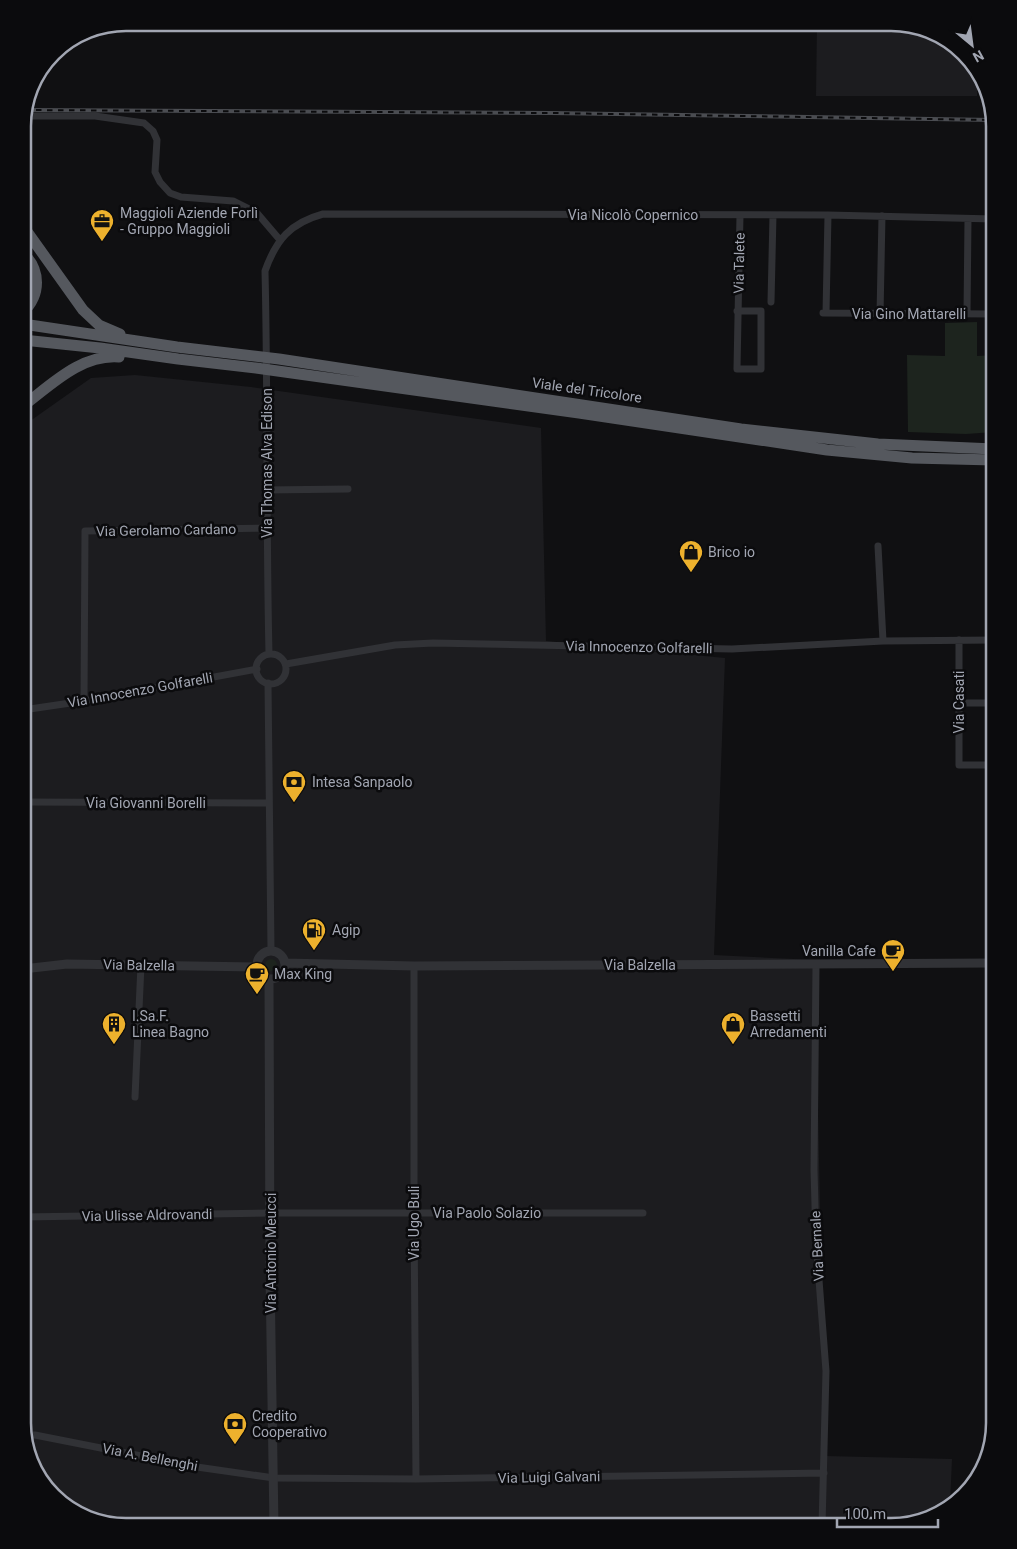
<svg xmlns="http://www.w3.org/2000/svg" width="1017" height="1549" font-family="Roboto,sans-serif">
  <style>
    .built { fill: #1c1c1f }
    .green { fill: #1d241e }
    .lines { fill: none; stroke-linecap: round; stroke-linejoin: round }
    .minor { stroke: #313236; stroke-width: 7 }
    .tertiary { stroke: #313236; stroke-width: 9 }
    .trunk { stroke: #55585e; stroke-width: 11 }
    .rail-casing { stroke: #4a4c51; stroke-width: 4 }
    .rail { stroke: #0b0b0d; stroke-width: 2; stroke-dasharray: 5.5; stroke-linecap: butt }
    .labels { text-anchor: middle; dominant-baseline: central; stroke-width: 5; stroke-linejoin: round; paint-order: stroke }
    .poi-label { font-size: 14px; fill: #a2a6b2; stroke: #0b0b0d; text-anchor: start }
    .street-label { font-size: 14px; fill: #a2a6b2; stroke: #0b0b0d }
    .rim { fill: none; stroke: #a2a6b2; stroke-width: 2.5 }
  </style>
  <rect width="100%" height="100%" fill="#101012"/>
  <path class="built" d="M817 23H897L943 37 977 71V96H816Z
    M135 375 251 387 541 428 546 641 725 658 714 955 815 960 825 1456 952 1459 950 1505 942 1513 891 1526H120L69 1509 36 1474 23 1422V426L91 378Z"/>
  <path class="green" d="M977 322V356L994 355V432L966 434 908 432 907 355 945 356V323Z
    M265 965a6 6 0 1 1 12 0a6 6 0 1 1-12 0Z"/>
  <g class="lines">
    <path class="minor" d="M24 116H95L144 123 153 131 157 140 155 172 160 182 170 193 181 197 233 201 257 213 280 240
      M771 302 773 215
      M737 311H761V369H737L740 215
      M823 313 994 314
      M826 313 828 215
      M967 314 968 219
      M880 315 882 216
      M266 490 348 489
      M878 546 883 641
      M959 640V765H994
      M269 654C266 526 268 399 265 271 276 240 290 223 323 214L828 215 994 219
      M256 669a15 15 0 1 1 30 0a15 15 0 1 1-30 0Z
      M286 664 395 645 433 643 732 649 883 641 994 640
      M268 683 271 950
      M84 701 85 531 266 528
      M959 703H994
      M23 710 84 701 257 669
      M23 802 269 803
      M816 965 814 1170 816 1241 826 1371 822 1526
      M414 966V1212L416 1479
      M135 1097 141 965
      M23 1217 271 1213H643
      M26 1435H35L197 1467 274 1478 416 1479 824 1473"/>
    <path class="tertiary" d="M257 965a14 14 0 1 1 28 0a14 14 0 1 1-28 0Z
      M285 963 414 966 994 963
      M23 969 67 964 256 967
      M269 979 270 1276 274 1526"/>
    <path class="trunk" d="M23 226 83 310 99 325 120 334
      M23 312C41 295 41 270 23 253
      M23 324 177 347 279 359 741 429 878 444 994 449
      M23 340 100 348 178 359 256 368 579 413 827 450 912 458 994 460
      M23 406C51 385 81 354 119 357"/>
    <g class="rail-casing">
      <path id="rail" d="M25 110 551 113 993 120"/>
    </g>
    <use href="#rail" class="rail"/>
  </g>
  <defs>
    <g id="office-pin" transform="scale(1.25)"><path d="M0 17L-7.5 6A9.5 9.5 0 1 1 7.5 6Z" fill="#edb12d" stroke="#0b0b0d"/><path d="M-6-3h4V-5.5h4V-3h4V5H-6ZM-1-4.5V-3h2v-1.5ZM-6 0V1H6V0Z" fill="#111"/></g>
    <g id="shop-pin" transform="scale(1.25)"><path d="M0 17L-7.5 6A9.5 9.5 0 1 1 7.5 6Z" fill="#edb12d" stroke="#0b0b0d"/><path d="M-5-2.5h2.3a2.7 3.5 0 0 1 5.4 0H5L5.5 6h-11ZM-1.5-2.5h3a1.5 2.3 0 0 0-3 0Z" fill="#111"/></g>
    <g id="bank-pin" transform="scale(1.25)"><path d="M0 17L-7.5 6A9.5 9.5 0 1 1 7.5 6Z" fill="#edb12d" stroke="#0b0b0d"/><path d="M-6-4H6V4H-6ZM0-2.3a2.3 2.3 0 1 0 0 4.6a2.3 2.3 0 1 0 0-4.6Z" fill="#111"/></g>
    <g id="fuel-pin" transform="scale(1.25)"><path d="M0 17L-7.5 6A9.5 9.5 0 1 1 7.5 6Z" fill="#edb12d" stroke="#0b0b0d"/><path d="M-5.5-6h7V0h2V4h1.3V-2.5L3-4.5l.8-.8L6-3V5H2.5V1h-1V6h-7ZM-4.2-4.7v3.2H.2V-4.7Z" fill="#111"/></g>
    <g id="cafe-pin" transform="scale(1.25)"><path d="M0 17L-7.5 6A9.5 9.5 0 1 1 7.5 6Z" fill="#edb12d" stroke="#0b0b0d"/><path d="M-5.5-4.5H6V0H3Q3 3.5 0 3.5H-2.5Q-5.5 3.5-5.5 0ZM3-3.2v2h1.7v-2ZM-6 4.5H4V6H-6Z" fill="#111"/></g>
    <g id="building-pin" transform="scale(1.25)"><path d="M0 17L-7.5 6A9.5 9.5 0 1 1 7.5 6Z" fill="#edb12d" stroke="#0b0b0d"/><path d="M-4-6H4V6H1V3H-1V6H-4ZM-2.5-4.3h1.7v1.8h-1.7ZM.8-4.3h1.7v1.8H.8ZM-2.5-1h1.7V.8h-1.7ZM.8-1h1.7V.8H.8Z" fill="#111"/></g>
  </defs>
  <g fill-rule="evenodd">
    <use href="#office-pin" x="102" y="221"/>
    <use href="#shop-pin" x="691" y="552"/>
    <use href="#bank-pin" x="294" y="782"/>
    <use href="#fuel-pin" x="314" y="930"/>
    <use href="#cafe-pin" x="893" y="951"/>
    <use href="#cafe-pin" x="257" y="974"/>
    <use href="#building-pin" x="114" y="1024"/>
    <use href="#shop-pin" x="733" y="1024"/>
    <use href="#bank-pin" x="235" y="1424"/>
  </g>
  <g class="labels">
    <g class="poi-label">
      <text x="120" y="213">Maggioli Aziende Forlì<tspan x="120" dy="16">- Gruppo Maggioli</tspan></text>
      <text x="708" y="552">Brico io</text>
      <text x="312" y="782">Intesa Sanpaolo</text>
      <text x="332" y="930">Agip</text>
      <text x="876" y="951" text-anchor="end">Vanilla Cafe</text>
      <text x="274" y="974">Max King</text>
      <text x="132" y="1016">I.Sa.F.<tspan x="132" dy="16">Linea Bagno</tspan></text>
      <text x="750" y="1016">Bassetti<tspan x="750" dy="16">Arredamenti</tspan></text>
      <text x="252" y="1416">Credito<tspan x="252" dy="16">Cooperativo</tspan></text>
    </g>
    <g class="street-label">
      <text x="633" y="215">Via Nicolò Copernico</text>
      <text transform="translate(739 263) rotate(-89)">Via Talete</text>
      <text x="909" y="314">Via Gino Mattarelli</text>
      <text transform="translate(587 390) rotate(8)">Viale del Tricolore</text>
      <text transform="translate(267 463) rotate(-90)">Via Thomas Alva Edison</text>
      <text transform="translate(166 530) rotate(-1)">Via Gerolamo Cardano</text>
      <text transform="translate(639 647) rotate(1)">Via Innocenzo Golfarelli</text>
      <text transform="translate(140 690) rotate(-10)">Via Innocenzo Golfarelli</text>
      <text transform="translate(959 702) rotate(-90)">Via Casati</text>
      <text x="146" y="803">Via Giovanni Borelli</text>
      <text transform="translate(139 965) rotate(1)">Via Balzella</text>
      <text x="640" y="965">Via Balzella</text>
      <text x="487" y="1213">Via Paolo Solazio</text>
      <text transform="translate(147 1215) rotate(-1)">Via Ulisse Aldrovandi</text>
      <text transform="translate(414 1223) rotate(-90)">Via Ugo Buli</text>
      <text transform="translate(817 1246) rotate(-93)">Via Bernale</text>
      <text transform="translate(271 1253) rotate(-90)">Via Antonio Meucci</text>
      <text transform="translate(150 1457) rotate(11)">Via A. Bellenghi</text>
      <text transform="translate(549 1477) rotate(-1)">Via Luigi Galvani</text>
    </g>
  </g>
  <path d="M0 0H1017V1549H0ZM126 31H891A95 95 0 0 1 986 126V1423A95 95 0 0 1 891 1518H126A95 95 0 0 1 31 1423V126A95 95 0 0 1 126 31Z" fill="#0b0b0d" fill-rule="evenodd"/>
  <path class="rim" d="M126 31H891A95 95 0 0 1 986 126V1423A95 95 0 0 1 891 1518H126A95 95 0 0 1 31 1423V126A95 95 0 0 1 126 31Z"/>
  <g transform="translate(972 45) rotate(151)" stroke="#0b0b0d" stroke-width="4" paint-order="stroke">
  <path d="M0-4L9 19L0 12L-9 19Z" fill="#a2a6b2"/>
  <text y="-8" font-size="14" font-weight="bold" text-anchor="middle" fill="#a2a6b2">N</text>
  </g>
  <path d="M837 1519v8h101v-8" fill="none" stroke="#a2a6b2" stroke-width="2.5"/>
  <text x="844" y="1519" font-size="15" fill="#a2a6b2" stroke="#0b0b0d" stroke-width="4" paint-order="stroke">100 m</text>
</svg>
